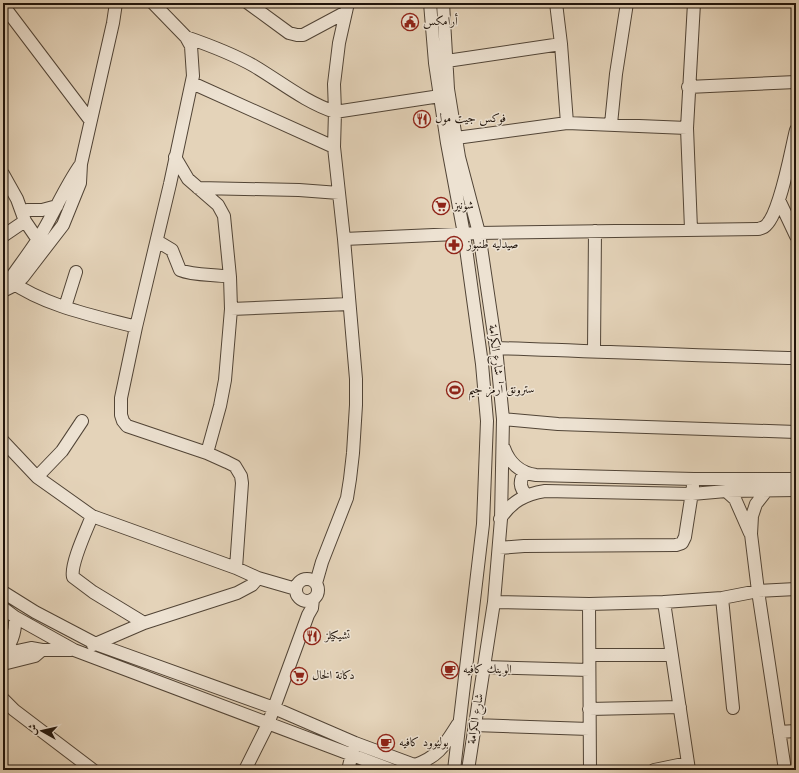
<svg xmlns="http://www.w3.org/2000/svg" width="799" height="773" font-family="'Old Standard TT',Amiri,serif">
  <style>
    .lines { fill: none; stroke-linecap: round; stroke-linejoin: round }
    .minor-casing { stroke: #514436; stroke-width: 14 }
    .minor { stroke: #ede2d2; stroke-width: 12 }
    .labels { text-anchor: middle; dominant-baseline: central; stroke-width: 3; stroke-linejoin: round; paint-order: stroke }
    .poi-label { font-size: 12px; fill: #20140b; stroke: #ede2d2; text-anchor: start }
    .street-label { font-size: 12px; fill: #20140b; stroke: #ede2d2 }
  </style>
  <rect width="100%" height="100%" fill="#e4d3b9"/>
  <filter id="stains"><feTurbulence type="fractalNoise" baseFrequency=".005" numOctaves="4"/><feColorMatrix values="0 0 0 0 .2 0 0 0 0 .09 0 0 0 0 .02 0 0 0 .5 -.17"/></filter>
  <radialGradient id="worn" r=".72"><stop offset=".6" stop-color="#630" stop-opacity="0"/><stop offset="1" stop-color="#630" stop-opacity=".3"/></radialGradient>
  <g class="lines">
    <g class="minor-casing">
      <path id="minor" d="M153 3 186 37 191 46 193 76 170 184 136 327 121 398V415L123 421 127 426 207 453 227 462 235 466 241 476 242 483 236 568
        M248 3 289 33 297 35H303L346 12
        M430 3 435 63 447 143 464 234 482 364 487 421 483 524 454 770
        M443 3 448 89 459 157 479 233 496 348 503 419 501 519 494 602 468 770
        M556 3 561 44 567 123
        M3 5 90 120
        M186 37C209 45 233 54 254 66 281 82 305 102 335 112L440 96
        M440 62 561 44
        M192 83 334 147
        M688 87 796 82
        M611 124 616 74 627 3
        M456 138 567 123 687 128
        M175 157 188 179 218 205 224 216 230 277 231 309 225 380 220 406 207 453
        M3 174 17 199 25 221 42 246
        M198 188 299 190 339 193
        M779 200 796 236
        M27 210H42L57 206
        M691 229 687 128 694 3
        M3 236 25 221
        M344 239 334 147 335 112 334 84 339 43 348 3
        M157 241 172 250 180 270C194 276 215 274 230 277
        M10 281C45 306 95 316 136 327
        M3 290C15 270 31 252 43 231 56 209 66 185 81 164
        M3 291 15 285 23 277 63 225 80 183 81 164 113 23 116 3
        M65 307 76 272
        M231 309 349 304
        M496 348C596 351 696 356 796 358
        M594 350 595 231
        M503 419 558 424 796 432
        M3 441 37 477 92 516 236 568 258 578 296 589
        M504 448C509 462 520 473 536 475L694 479H796
        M525 472C519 480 519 488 527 495
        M37 477 62 451 82 421
        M767 490 756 504 752 516 751 534 758 591 785 770
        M726 491 735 499 750 533
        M92 516C87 529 70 564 73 577L93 592 144 623
        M500 519C511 502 525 494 545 491L692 494 726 491 796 490
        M499 548 524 546 676 545 682 543 685 537 693 486
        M296 590a11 11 0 1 1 22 0a11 11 0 1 1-22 0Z
        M316 583 322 562 347 498 350 479 353 453 356 405V379L344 239 479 233 758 229C759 229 764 227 764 227 780 217 791 149 796 130
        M3 592 35 612 96 644 274 708 355 743 428 770
        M722 598 733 708
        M494 602 589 604 664 602 722 598 758 591 796 589
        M664 602 689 770
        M589 604 590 770
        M3 608 15 617 74 650 392 770
        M93 645 144 623 237 593 252 585 258 578
        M3 653C12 643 16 631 15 617
        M3 654 31 648 42 650H71
        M590 655H672
        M3 664 35 656 42 650
        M484 667 589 670
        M3 699 14 710 93 770
        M589 709 680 707
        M474 725 589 729
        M779 732 796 731
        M415 765C439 756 444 746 458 724
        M245 770 268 724 308 615 312 608 313 599
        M348 770 353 750
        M654 770 688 763"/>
    </g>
    <use href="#minor" class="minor"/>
  </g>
  <defs>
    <g id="civic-ring" transform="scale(0.9)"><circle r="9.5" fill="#ede2d2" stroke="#8f2418" stroke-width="1.5"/><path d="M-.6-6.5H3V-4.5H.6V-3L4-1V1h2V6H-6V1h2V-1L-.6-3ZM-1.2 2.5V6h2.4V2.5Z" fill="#8f2418"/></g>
    <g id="restaurant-ring" transform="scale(0.9)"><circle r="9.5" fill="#ede2d2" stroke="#8f2418" stroke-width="1.5"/><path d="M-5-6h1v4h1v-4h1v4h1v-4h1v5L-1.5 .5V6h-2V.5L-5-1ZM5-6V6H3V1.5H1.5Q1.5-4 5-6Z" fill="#8f2418"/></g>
    <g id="supermarket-ring" transform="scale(0.9)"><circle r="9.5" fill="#ede2d2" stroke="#8f2418" stroke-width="1.5"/><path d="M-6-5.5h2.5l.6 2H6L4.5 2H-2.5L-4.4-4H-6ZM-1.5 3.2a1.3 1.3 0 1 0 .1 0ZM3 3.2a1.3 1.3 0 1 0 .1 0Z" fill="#8f2418"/></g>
    <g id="pharmacy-ring" transform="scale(0.9)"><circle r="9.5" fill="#ede2d2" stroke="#8f2418" stroke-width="1.5"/><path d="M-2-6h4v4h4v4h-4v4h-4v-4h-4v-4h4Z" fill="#8f2418"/></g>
    <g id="stadium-ring" transform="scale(0.9)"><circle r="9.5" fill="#ede2d2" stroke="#8f2418" stroke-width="1.5"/><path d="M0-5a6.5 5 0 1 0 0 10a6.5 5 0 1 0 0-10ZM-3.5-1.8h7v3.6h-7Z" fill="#8f2418"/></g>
    <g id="cafe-ring" transform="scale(0.9)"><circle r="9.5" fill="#ede2d2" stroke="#8f2418" stroke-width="1.5"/><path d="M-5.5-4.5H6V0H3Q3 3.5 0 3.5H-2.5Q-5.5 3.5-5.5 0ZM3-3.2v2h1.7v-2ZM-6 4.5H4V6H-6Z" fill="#8f2418"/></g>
  </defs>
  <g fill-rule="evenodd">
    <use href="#civic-ring" x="410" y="22"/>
    <use href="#restaurant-ring" x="422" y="119"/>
    <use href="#supermarket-ring" x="441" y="206"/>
    <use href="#pharmacy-ring" x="454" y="245"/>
    <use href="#stadium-ring" x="455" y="390"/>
    <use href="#restaurant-ring" x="312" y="636"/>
    <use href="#cafe-ring" x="450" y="670"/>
    <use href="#supermarket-ring" x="299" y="676"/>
    <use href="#cafe-ring" x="386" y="743"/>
  </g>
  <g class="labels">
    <g class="poi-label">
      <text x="423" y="22">أرامكس</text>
      <text x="435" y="119">فوكس جيت مول</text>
      <text x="454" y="206">شونيز</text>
      <text x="467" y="245">صيدليه طنبوز</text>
      <text x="468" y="390">سترونق آرمز جيم</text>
      <text x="325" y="636">تشيكيلز</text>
      <text x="463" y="670">الوينك كافيه</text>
      <text x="312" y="676">دكانة الخال</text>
      <text x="399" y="743">بوليوود كافيه</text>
    </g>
    <g class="street-label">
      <text transform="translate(495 350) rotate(83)">شارع الكرامة</text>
      <text transform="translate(476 719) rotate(-81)">شارع الكرامة</text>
    </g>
  </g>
  <rect width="799" height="773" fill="none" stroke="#e4d3b9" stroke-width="16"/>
  <rect x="4" y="4" width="791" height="765" fill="none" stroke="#20140b" stroke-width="2"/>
  <rect x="8" y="8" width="783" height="757" fill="none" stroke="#20140b"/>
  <g transform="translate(42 731) rotate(278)" stroke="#ede2d2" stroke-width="3" paint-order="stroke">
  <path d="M0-3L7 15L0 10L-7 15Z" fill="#20140b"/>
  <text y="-6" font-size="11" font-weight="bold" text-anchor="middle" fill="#20140b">ش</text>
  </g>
  <rect width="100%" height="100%" filter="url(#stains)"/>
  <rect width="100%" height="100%" fill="url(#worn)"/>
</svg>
